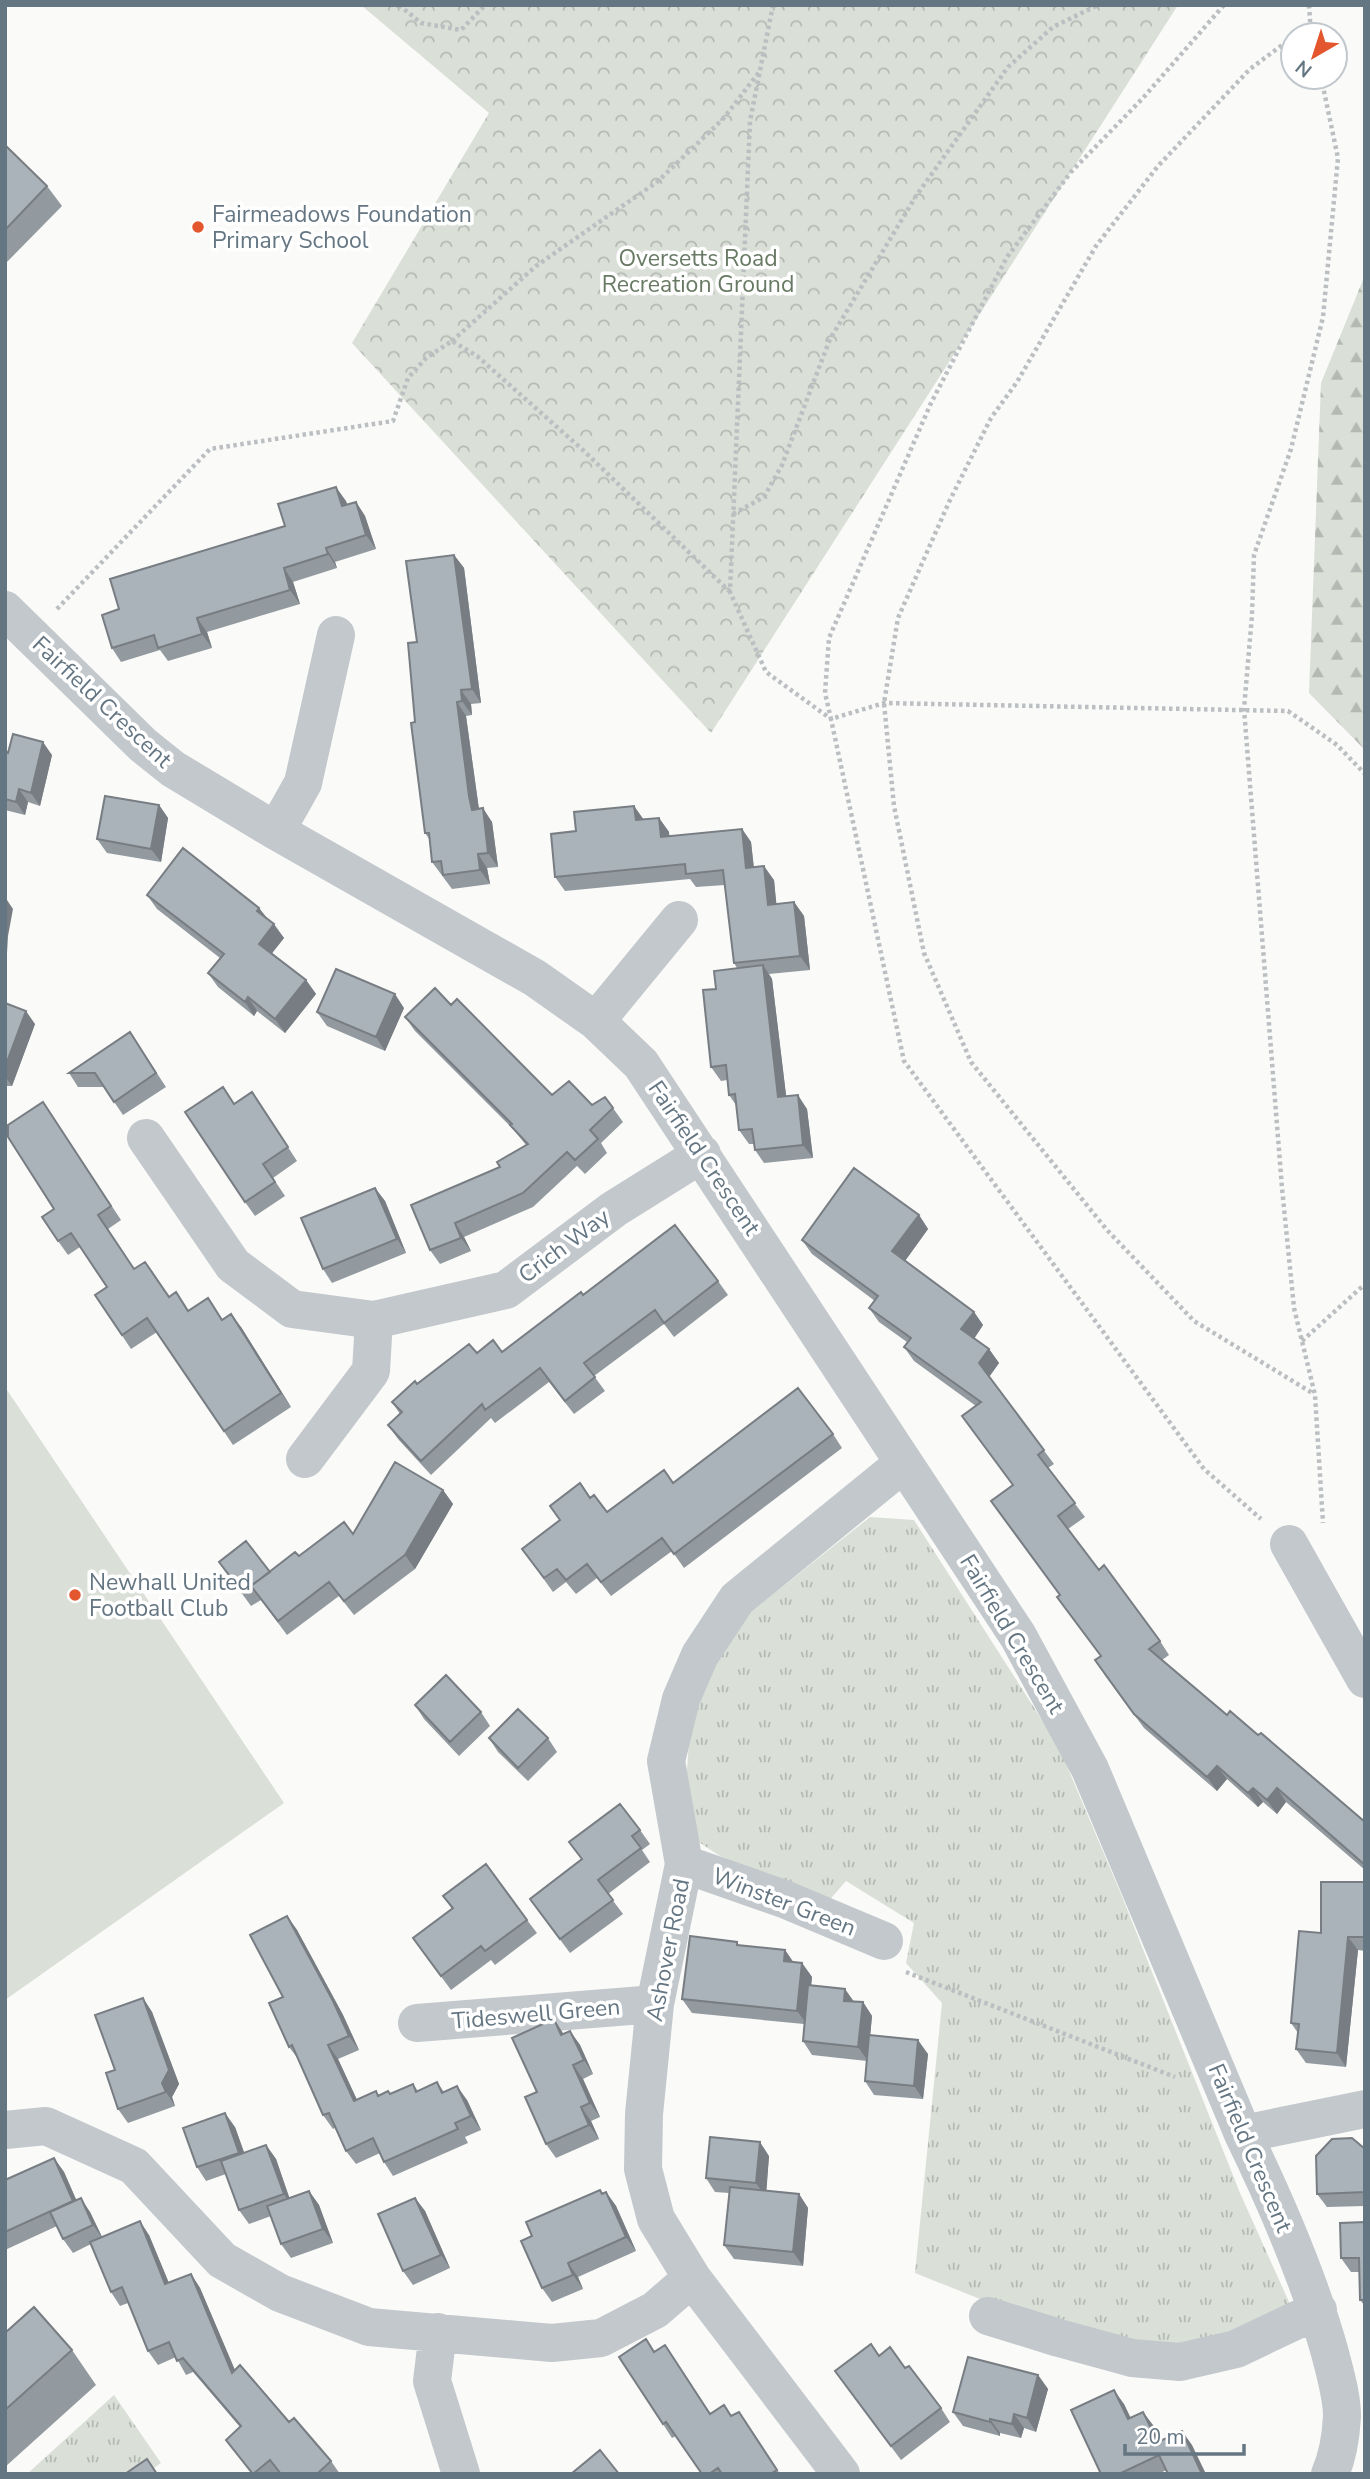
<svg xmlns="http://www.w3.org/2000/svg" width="1370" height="2479" font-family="'Nunito Sans',sans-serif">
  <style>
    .grass { fill: url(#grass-tufts) }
    .forest { fill: url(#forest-firs) }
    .park { fill: url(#park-crowns) }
    .garden { fill: #dadfd7 }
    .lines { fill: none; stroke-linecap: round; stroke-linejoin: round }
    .path { stroke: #bbbfc2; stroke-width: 4.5; stroke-dasharray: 3.5 3.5; stroke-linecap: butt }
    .street { stroke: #c3c8cc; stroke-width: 38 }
    .wall { fill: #929a9f }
    .shaded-wall { fill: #777d82 }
    .building { fill: #aab3b9; stroke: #777d82; stroke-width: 2 }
    .poi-dot { fill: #e4572e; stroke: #fff; stroke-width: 2.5 }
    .labels { text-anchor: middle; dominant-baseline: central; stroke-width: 7; stroke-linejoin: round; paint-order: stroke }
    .poi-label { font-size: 23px; fill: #657683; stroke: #fff; text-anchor: start }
    .park-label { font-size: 23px; fill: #687a64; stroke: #fff }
    .street-label { font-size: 23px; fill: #657683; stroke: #fff }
  </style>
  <defs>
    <pattern id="grass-tufts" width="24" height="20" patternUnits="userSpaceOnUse" patternTransform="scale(1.75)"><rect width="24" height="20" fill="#dadfd7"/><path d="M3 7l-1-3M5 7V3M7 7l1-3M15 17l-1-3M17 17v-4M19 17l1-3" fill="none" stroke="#b4b9b4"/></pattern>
    <pattern id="forest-firs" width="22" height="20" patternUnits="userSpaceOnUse" patternTransform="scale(1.75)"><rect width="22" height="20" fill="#dadfd7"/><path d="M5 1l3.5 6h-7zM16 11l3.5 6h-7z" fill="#b4b9b4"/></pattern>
    <pattern id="park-crowns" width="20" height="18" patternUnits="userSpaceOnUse" patternTransform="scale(1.75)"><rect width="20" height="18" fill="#dadfd7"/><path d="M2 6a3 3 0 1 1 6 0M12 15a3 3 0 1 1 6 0" fill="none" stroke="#b4b9b4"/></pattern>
  </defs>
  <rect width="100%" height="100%" fill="#fafaf8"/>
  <path class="grass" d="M870 1517 914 1520 1058 1745 1121 1894 1240 2193 1293 2311 1210 2344 1129 2345 1010 2311 915 2273 942 2003 906 1963 914 1923 846 1881 826 1904 720 1856 694 1839 686 1784 690 1727 704 1672 747 1615Z
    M114 2395 161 2463 145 2474H27Z"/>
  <path class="forest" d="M1365 275V750L1309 693 1321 383Z"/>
  <path class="park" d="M361 5H1178L711 733 352 343 489 113Z"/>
  <path class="garden" d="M5 1387 284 1803 5 2000Z"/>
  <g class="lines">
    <path class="path" d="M399 5 421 23 461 30 485 5
      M773 5 750 121 730 592 766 672 831 719 904 1061 1204 1469 1261 1519
      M1224 5 1143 98 1071 172 1007 257 931 403 829 638 825 693 831 719 884 703 1288 711 1337 745 1365 774
      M1309 5 1311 35
      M1296 35 1309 25
      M1293 37 1250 69 1158 166 1096 246 1017 382 991 418 949 502 898 618 884 703 894 806 924 953 971 1062 1107 1230 1194 1321 1314 1394
      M1321 77 1338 158 1323 317 1291 449 1254 555 1252 615 1244 709 1282 1188 1294 1308 1315 1395 1323 1523
      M452 341 536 266 657 182 723 119 760 71
      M733 514 764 497 782 465 830 339 916 196 1008 67 1053 27 1098 5
      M57 609 210 449 393 421 408 378 426 358 452 341 477 356 584 451 729 591
      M1302 1341 1365 1284
      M906 1972 1175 2077"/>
    <path class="street" d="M5 610 143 745 173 769 276 831 535 978 596 1021 641 1064 1018 1636 1090 1769 1243 2134C1277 2204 1309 2278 1330 2353 1335 2373 1342 2396 1342 2416 1341 2436 1338 2456 1330 2474
      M276 831 303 783 336 635
      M596 1021 679 920
      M146 1138 233 1265 292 1309 374 1320 506 1290 614 1209 702 1154
      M305 1459 371 1371 374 1320
      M1289 1544 1365 1679
      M684 1864 784 1899 884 1941
      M417 2023 655 2004
      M5 2130 46 2126 134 2166 222 2260 280 2293 369 2327 552 2343 601 2338 655 2310 692 2278
      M1243 2134 1365 2109
      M988 2316 1059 2338 1132 2358 1180 2362 1236 2349 1318 2310
      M438 2332 432 2381 461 2474
      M841 2474 692 2278 656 2219 643 2169 644 2114 655 2004 684 1864 666 1761 681 1699 700 1655 737 1599 904 1463"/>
  </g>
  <path class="wall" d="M5 145 47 186 62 206 5 264Z
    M346 501 347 505 356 502 365 516 376 549 335 562 337 568 293 582 300 604 207 632 212 648 168 661 160 650 121 662 112 648 285 526Z
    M454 555 464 568 481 703 471 704 472 715 466 716 479 809 492 822 498 867 487 868 490 884 452 889 432 862 430 840 425 833 415 722Z
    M5 752 52 755 40 806 28 802 25 815 5 810Z
    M159 805 168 818 161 862 107 853 97 839Z
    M634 806 643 819 659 818 669 832V836L742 829 751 842 754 867 774 880 776 904 794 902 804 916 810 970 769 974 772 979 786 1096 807 1109 813 1158 764 1163 755 1150 754 1144H749L739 1130 736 1105 729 1095 727 1080 721 1081 711 1067 716 989 737 968 734 963 725 885 696 887 690 879 565 891 555 877 576 831Z
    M147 895 259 908 267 918 284 938 272 953 306 980 316 994 285 1033 257 1011 254 1016 218 987 208 973 220 958 157 909Z
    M5 1003 35 1024 12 1086H5Z
    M451 1005 552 1095 592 1105 605 1097 623 1122 601 1143 607 1153 585 1174 577 1166 533 1207 464 1237 471 1251 440 1264 430 1250 500 1167 526 1145 513 1129 415 1031 405 1017Z
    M404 1008 385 1051 327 1026 317 1012Z
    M139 1046 166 1087 123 1115 104 1087H78L69 1073Z
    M252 1092 297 1161 273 1178 285 1196 255 1216 245 1202Z
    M43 1102 121 1220 108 1229 134 1269 169 1297 188 1310 223 1320 241 1327 291 1407 233 1445 157 1332 131 1349 95 1295 107 1287 80 1247 68 1255 58 1241Z
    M375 1188 385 1201 406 1253 332 1283 323 1269Z
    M919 1215 928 1229 905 1261 974 1312 983 1325 974 1339 989 1349 999 1363 989 1377 1054 1464 1048 1468 1085 1517 1068 1529 1099 1570 1160 1641 1169 1655 1162 1660 1227 1715 1258 1735 1365 1822V1870L1286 1802 1277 1814 1263 1802 1258 1807 1227 1779 1217 1791 1144 1728 1104 1674 1101 1656 1057 1597 1059 1595 1013 1485 976 1406 914 1361 904 1347 907 1342 879 1322 869 1308 875 1301 812 1254 802 1240Z
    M718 1281 728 1295 674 1337 664 1324 594 1376 605 1391 574 1414 549 1382 495 1423 491 1418 431 1475 398 1439 388 1425 400 1414 392 1402 417 1384 477 1353 502 1352 583 1295Z
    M833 1434 842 1448 684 1568 672 1551 611 1596 597 1578 576 1594 566 1582 553 1592 522 1549 590 1498 607 1512 673 1483Z
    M443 1490 453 1504 415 1569 354 1615 339 1596 287 1635 261 1600 251 1606 219 1562 270 1572 299 1556 353 1534Z
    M415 1705 481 1712 490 1726 459 1756 424 1719Z
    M489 1738H548L557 1752 528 1781 498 1752Z
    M640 1830 650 1844 642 1850 650 1862 608 1894 623 1914 570 1953 530 1899Z
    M1365 1882V1951L1358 1950 1346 2067 1306 2063 1296 2049 1298 2033 1291 2023 1321 1933Z
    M443 1896 527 1920 537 1933 495 1965 491 1960 451 1990 413 1938 452 1909Z
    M287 1916 297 1930 343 2015 359 2050 338 2059 357 2100 376 2091 379 2096 390 2094 413 2084 418 2091 437 2082 444 2092 467 2100 481 2130 465 2137 468 2143 393 2176 384 2162 380 2153 356 2164 346 2151 335 2128 333 2129 323 2115 299 2060 289 2047 283 1997Z
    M737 1942 739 1945 785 1950 793 1962 802 1963 812 1977 811 1986 854 2002H863L872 2016 870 2035 928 2054 923 2099 874 2095 865 2081 867 2061 812 2055 803 2041 804 2024 692 2013 682 1999Z
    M143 1998 152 2012 179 2084 172 2097 175 2106 128 2123 118 2109 115 2070Z
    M570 2031 580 2045 593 2074 583 2079 600 2117 591 2121 599 2139 556 2158 546 2144 537 2092 564 2034Z
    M235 2127 244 2153 266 2145 276 2159 289 2198 309 2191 319 2205 333 2243 291 2258 281 2244 271 2216 249 2224 239 2210 226 2174 206 2181 197 2167Z
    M1365 2149V2206L1327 2207 1317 2194Z
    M769 2156 766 2191 799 2194 808 2208 803 2266 734 2259 724 2245 729 2193 715 2192 706 2178Z
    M54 2158 64 2172 76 2200 90 2212 102 2237 149 2235 169 2283 191 2274 200 2288 235 2370 289 2422 331 2461 340 2474H252L226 2440 240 2427 193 2372 186 2375 176 2357 158 2365 148 2351 128 2303 120 2306 111 2292 91 2244 73 2253 63 2239 57 2226 5 2250V2180Z
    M600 2190 603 2194 606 2192 616 2206 636 2251 578 2277 583 2289 552 2302 542 2288 532 2236Z
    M415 2198 425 2211 450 2268 413 2285 403 2271Z
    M1365 2222V2306L1360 2300 1359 2272H1351L1341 2258Z
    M5 2333 72 2350 96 2385 5 2467Z
    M655 2352 710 2413 731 2416 739 2412 780 2474H702L676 2436 672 2438 663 2424Z
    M879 2356 905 2368 941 2408 950 2422 901 2460 845 2385Z
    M1038 2375 1048 2389 1036 2432 1024 2428 1021 2438 1000 2433V2436L963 2426 953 2412Z
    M1124 2404 1130 2418 1153 2425 1160 2441 1192 2445 1166 2470 1159 2474H1101Z"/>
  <path class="shaded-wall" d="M336 487 346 501 352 520 342 506Z
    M356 502 365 516 376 549 366 535Z
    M326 548 335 562 337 568 328 554Z
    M454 555 464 568 481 703 472 689Z
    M284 568 293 582 300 604 290 590Z
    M197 618 207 632 212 648 202 634Z
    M461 690 471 704 472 715 462 701Z
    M457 702 466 716 479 810H472L469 796Z
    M43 742 52 755 40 806 31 793Z
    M19 789 28 802 25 815 16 802Z
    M159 805 168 818 161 862 151 849Z
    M634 806 644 820H636Z
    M483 808 492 822 498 867 488 853Z
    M659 818 669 832 671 851 661 837Z
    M742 829 751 842 755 881 746 868Z
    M478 854 487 868 490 884 480 870Z
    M764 866 774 880 778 919 768 905Z
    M5 897 13 909 8 936 5 987Z
    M794 902 804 916 810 970 800 956Z
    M259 908 269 921 257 911Z
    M274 924 284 938 269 957 259 944Z
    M763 965 772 979 788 1111 778 1097Z
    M306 980 316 994 285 1033 275 1019Z
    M395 994 404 1008 385 1051 376 1037Z
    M248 997 257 1011 254 1016 245 1002Z
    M26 1011 35 1024 12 1086 5 1076V1067Z
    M798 1095 807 1109 813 1158 803 1145Z
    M375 1188 385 1201 406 1253 397 1239Z
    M919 1215 928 1229 902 1265 892 1251Z
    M455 1223 464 1237 471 1251 461 1238Z
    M974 1312 983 1325 971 1343 961 1329Z
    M231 1314 241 1327 291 1407 281 1393Z
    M989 1349 999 1363 989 1377 979 1363Z
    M443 1490 453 1504 415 1569 405 1555Z
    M1217 1766 1227 1779 1217 1791 1207 1777Z
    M1253 1788 1263 1802 1258 1807 1248 1793Z
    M1277 1788 1286 1802 1277 1814 1267 1800Z
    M287 1916 297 1930 343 2015 359 2050 349 2036Z
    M1348 1937 1358 1950 1346 2067 1337 2053Z
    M785 1950 794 1963 784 1961Z
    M802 1963 812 1977 807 2024 797 2011Z
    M845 1989 855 2003 844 2001Z
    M143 1998 152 2012 179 2084 172 2097 175 2106 166 2092 162 2083Z
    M863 2002 872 2016 868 2061 858 2047Z
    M554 2019 563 2033 570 2049 561 2035Z
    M570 2031 580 2045 593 2074 584 2060Z
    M918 2040 928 2054 923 2099 914 2086Z
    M328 2045 338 2059 364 2115 354 2101Z
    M573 2065 583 2079 600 2117 590 2103Z
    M457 2086 467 2100 481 2130 471 2116Z
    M581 2107 591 2121 599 2139 589 2125Z
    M225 2113 235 2127 249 2166 239 2153Z
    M760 2142 769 2156 766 2197 756 2183Z
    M266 2145 276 2159 293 2208 284 2194Z
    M54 2158 64 2172 83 2215 73 2201Z
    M309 2191 319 2205 333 2243 323 2229Z
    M606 2192 616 2206 636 2251 626 2237Z
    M799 2194 808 2208 803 2266 793 2252Z
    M81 2198 90 2212 103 2239 93 2225Z
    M415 2198 425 2211 450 2268 441 2255Z
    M140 2221 149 2235 175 2298 165 2284Z
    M568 2263 578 2277 583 2289 573 2275Z
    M191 2274 200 2288 242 2387 232 2373Z
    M1038 2375 1048 2389 1036 2432 1027 2418Z
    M1114 2390 1124 2404 1138 2433 1128 2419Z
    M1143 2412 1153 2425 1168 2456 1158 2442Z
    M1014 2414 1024 2428 1021 2438 1012 2424Z
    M990 2419 1000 2433V2436L990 2422Z
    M1182 2431 1192 2445 1206 2474H1202Z"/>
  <path class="building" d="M5 145 47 186 5 230Z
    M336 487 342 506 356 502 366 535 326 548 328 554 284 568 290 590 197 618 202 634 158 648 154 635 112 648 102 615 119 609 110 579 285 526 278 504Z
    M454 555 472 689 461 690 462 701 457 702 469 796 472 810 483 808 488 853 478 854 480 870 443 875 441 861 432 862 429 833H425L411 723 415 722 408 643 417 642 406 561Z
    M13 734 43 742 31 793 19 789 16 802 5 799V752L8 753Z
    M105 796 159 805 151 849 97 839Z
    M634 806 636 820 659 818 661 837 742 829 746 868 764 866 768 905 794 902 800 956 734 963 723 870 686 874 685 864 555 877 551 834 576 831 574 812Z
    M183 848 259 908 257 911 274 924 259 944 306 980 275 1019 248 997 245 1002 208 973 224 954 147 895Z
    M763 965 778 1097 798 1095 803 1145 755 1150 752 1129 739 1130 735 1094 729 1095 726 1065 711 1067 703 990 716 989 714 971Z
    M336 969 395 994 376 1037 317 1012Z
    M435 988 451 1005 457 999 552 1095 569 1081 592 1105 605 1097 613 1108 590 1130 598 1139 575 1160 567 1152 523 1193 455 1223 461 1238 430 1250 411 1205 500 1167 497 1162 528 1144 510 1125 512 1124 405 1017Z
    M5 1003 26 1011 5 1067Z
    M130 1032 156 1073 114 1102 95 1073H69Z
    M223 1087 234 1104 252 1092 288 1147 263 1164 275 1182 245 1202 185 1112Z
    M43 1102 111 1206 98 1215 134 1269 145 1262 169 1297 176 1292 188 1311 208 1298 222 1320 231 1314 281 1393 224 1431 147 1318 122 1335 95 1295 107 1287 71 1233 58 1241 42 1217 54 1209 8 1137V1125Z
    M854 1168 919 1215 892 1251 974 1312 961 1329 989 1349 979 1363 1044 1450 1038 1455 1075 1503 1058 1516 1099 1570 1104 1565 1160 1641 1149 1649 1227 1715 1230 1711 1258 1735 1261 1733 1365 1822V1865L1277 1788 1267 1800 1253 1788 1248 1793 1217 1766 1207 1777 1134 1714 1095 1660 1101 1656 1057 1597 1060 1595 991 1501 1013 1485 962 1416 981 1402 904 1347 911 1338 869 1308 878 1296 802 1240Z
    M375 1188 397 1239 323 1269 301 1218Z
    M675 1225 718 1281 664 1323 655 1310 584 1363 595 1377 565 1401 540 1368 485 1410 482 1404 421 1461 388 1425 402 1412 392 1402 415 1381 417 1384 469 1344 477 1353 493 1340 502 1352 581 1292 583 1295Z
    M798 1388 833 1434 674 1554 662 1538 601 1582 587 1564 566 1580 557 1569 544 1578 522 1549 560 1520 550 1506 580 1483 590 1498 594 1495 607 1512 664 1470 673 1483Z
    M395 1462 443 1490 405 1555 344 1601 329 1582 278 1621 251 1586 295 1552 299 1556 344 1522 353 1534Z
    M246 1541 270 1572 242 1592 219 1562Z
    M446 1675 481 1712 450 1742 415 1705Z
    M518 1709 548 1738 518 1768 489 1738Z
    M620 1804 640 1830 632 1836 641 1848 598 1880 613 1900 560 1939 530 1899 582 1859 569 1842Z
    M486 1864 527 1920 485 1951 481 1946 441 1976 413 1938 453 1908 443 1896Z
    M1321 1882H1365V1937H1348L1337 2053 1296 2049 1299 2024 1291 2023 1299 1931 1321 1933Z
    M287 1916 333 2001 349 2036 328 2045 354 2101 376 2091 378 2096 388 2091 390 2094 413 2084 416 2092 437 2082 442 2093 457 2086 471 2116 455 2123 458 2129 384 2162 373 2138 346 2151 329 2113 323 2115 292 2045 289 2047 269 2003 283 1997 250 1935Z
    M690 1936 737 1942V1945L785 1950 784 1961 802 1963 797 2011 682 1999Z
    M808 1985 845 1989 844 2001 863 2002 858 2047 803 2041Z
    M143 1998 169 2070 162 2083 166 2092 118 2109 106 2073 115 2070 95 2015Z
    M554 2019 561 2035 570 2031 584 2060 573 2065 590 2103 581 2107 589 2125 546 2144 525 2097 537 2092 512 2038Z
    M869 2035 918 2040 914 2086 865 2081Z
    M225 2113 239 2153 197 2167 183 2128Z
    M710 2137 760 2142 756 2183 706 2178Z
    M1352 2138 1365 2149V2192L1317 2194 1316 2156 1332 2139Z
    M266 2145 284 2194 239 2210 221 2161Z
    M54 2158 73 2201 5 2232V2180Z
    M730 2187 799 2194 793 2252 724 2245Z
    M600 2190 602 2194 606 2192 626 2237 568 2263 573 2275 542 2288 521 2241 532 2236 526 2222Z
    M309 2191 323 2229 281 2244 267 2206Z
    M81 2198 93 2225 63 2239 50 2212Z
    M415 2198 441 2255 403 2271 378 2214Z
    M140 2221 165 2284 191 2274 232 2373 240 2365 289 2422 294 2418 331 2461 317 2474H281L270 2460 253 2474 226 2440 241 2426 183 2358 177 2361 169 2342 148 2351 122 2287 111 2292 90 2242Z
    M1365 2222V2300H1360L1359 2258H1341L1340 2223Z
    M34 2307 72 2350 5 2410V2333Z
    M646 2339 654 2352 665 2345 710 2414 724 2405 731 2416 739 2412 777 2470 770 2474H722L718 2468 709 2474H702L666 2422 663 2424 619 2357Z
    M871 2344 879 2356 890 2347 905 2368 909 2366 941 2408 891 2446 835 2371Z
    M968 2357 1038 2375 1027 2418 1014 2414 1012 2424 990 2419V2422L953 2412Z
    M1114 2390 1128 2419 1143 2412 1158 2442 1182 2431 1202 2474H1168L1159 2455 1119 2474H1101L1071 2410Z
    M600 2450 619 2474H571Z
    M147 2459 157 2474H125Z"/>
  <g class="poi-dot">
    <circle cx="198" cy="227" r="7"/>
    <circle cx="75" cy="1595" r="7"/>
  </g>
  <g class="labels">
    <g class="poi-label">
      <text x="212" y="214">Fairmeadows Foundation<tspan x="212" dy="26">Primary School</tspan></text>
      <text x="89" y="1582">Newhall United<tspan x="89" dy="26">Football Club</tspan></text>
    </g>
    <g class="park-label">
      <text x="698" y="258">Oversetts Road<tspan x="698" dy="26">Recreation Ground</tspan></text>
    </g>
    <g class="street-label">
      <text transform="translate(102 702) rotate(43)">Fairfield Crescent</text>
      <text transform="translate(704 1158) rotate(56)">Fairfield Crescent</text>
      <text transform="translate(564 1246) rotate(-37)">Crich Way</text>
      <text transform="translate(1012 1634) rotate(59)">Fairfield Crescent</text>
      <text transform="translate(784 1902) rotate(21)">Winster Green</text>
      <text transform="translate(668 1950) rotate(-79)">Ashover Road</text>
      <text transform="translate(536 2014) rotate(-5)">Tideswell Green</text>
      <text transform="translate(1250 2148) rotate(67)">Fairfield Crescent</text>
    </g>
  </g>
  <rect width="1370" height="2479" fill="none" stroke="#657683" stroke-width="14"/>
  <g transform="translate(1314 56) rotate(219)"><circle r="33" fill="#ffffff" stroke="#c1c8cd" stroke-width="2"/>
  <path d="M0-5L12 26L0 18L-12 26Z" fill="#e4572e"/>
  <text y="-10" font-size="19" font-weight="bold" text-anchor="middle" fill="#657683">N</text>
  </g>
  <path d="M1125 2444v10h119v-10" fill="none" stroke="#657683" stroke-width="3.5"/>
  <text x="1136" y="2444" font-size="21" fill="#657683" stroke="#ffffff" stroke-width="5" paint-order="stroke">20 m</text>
</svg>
